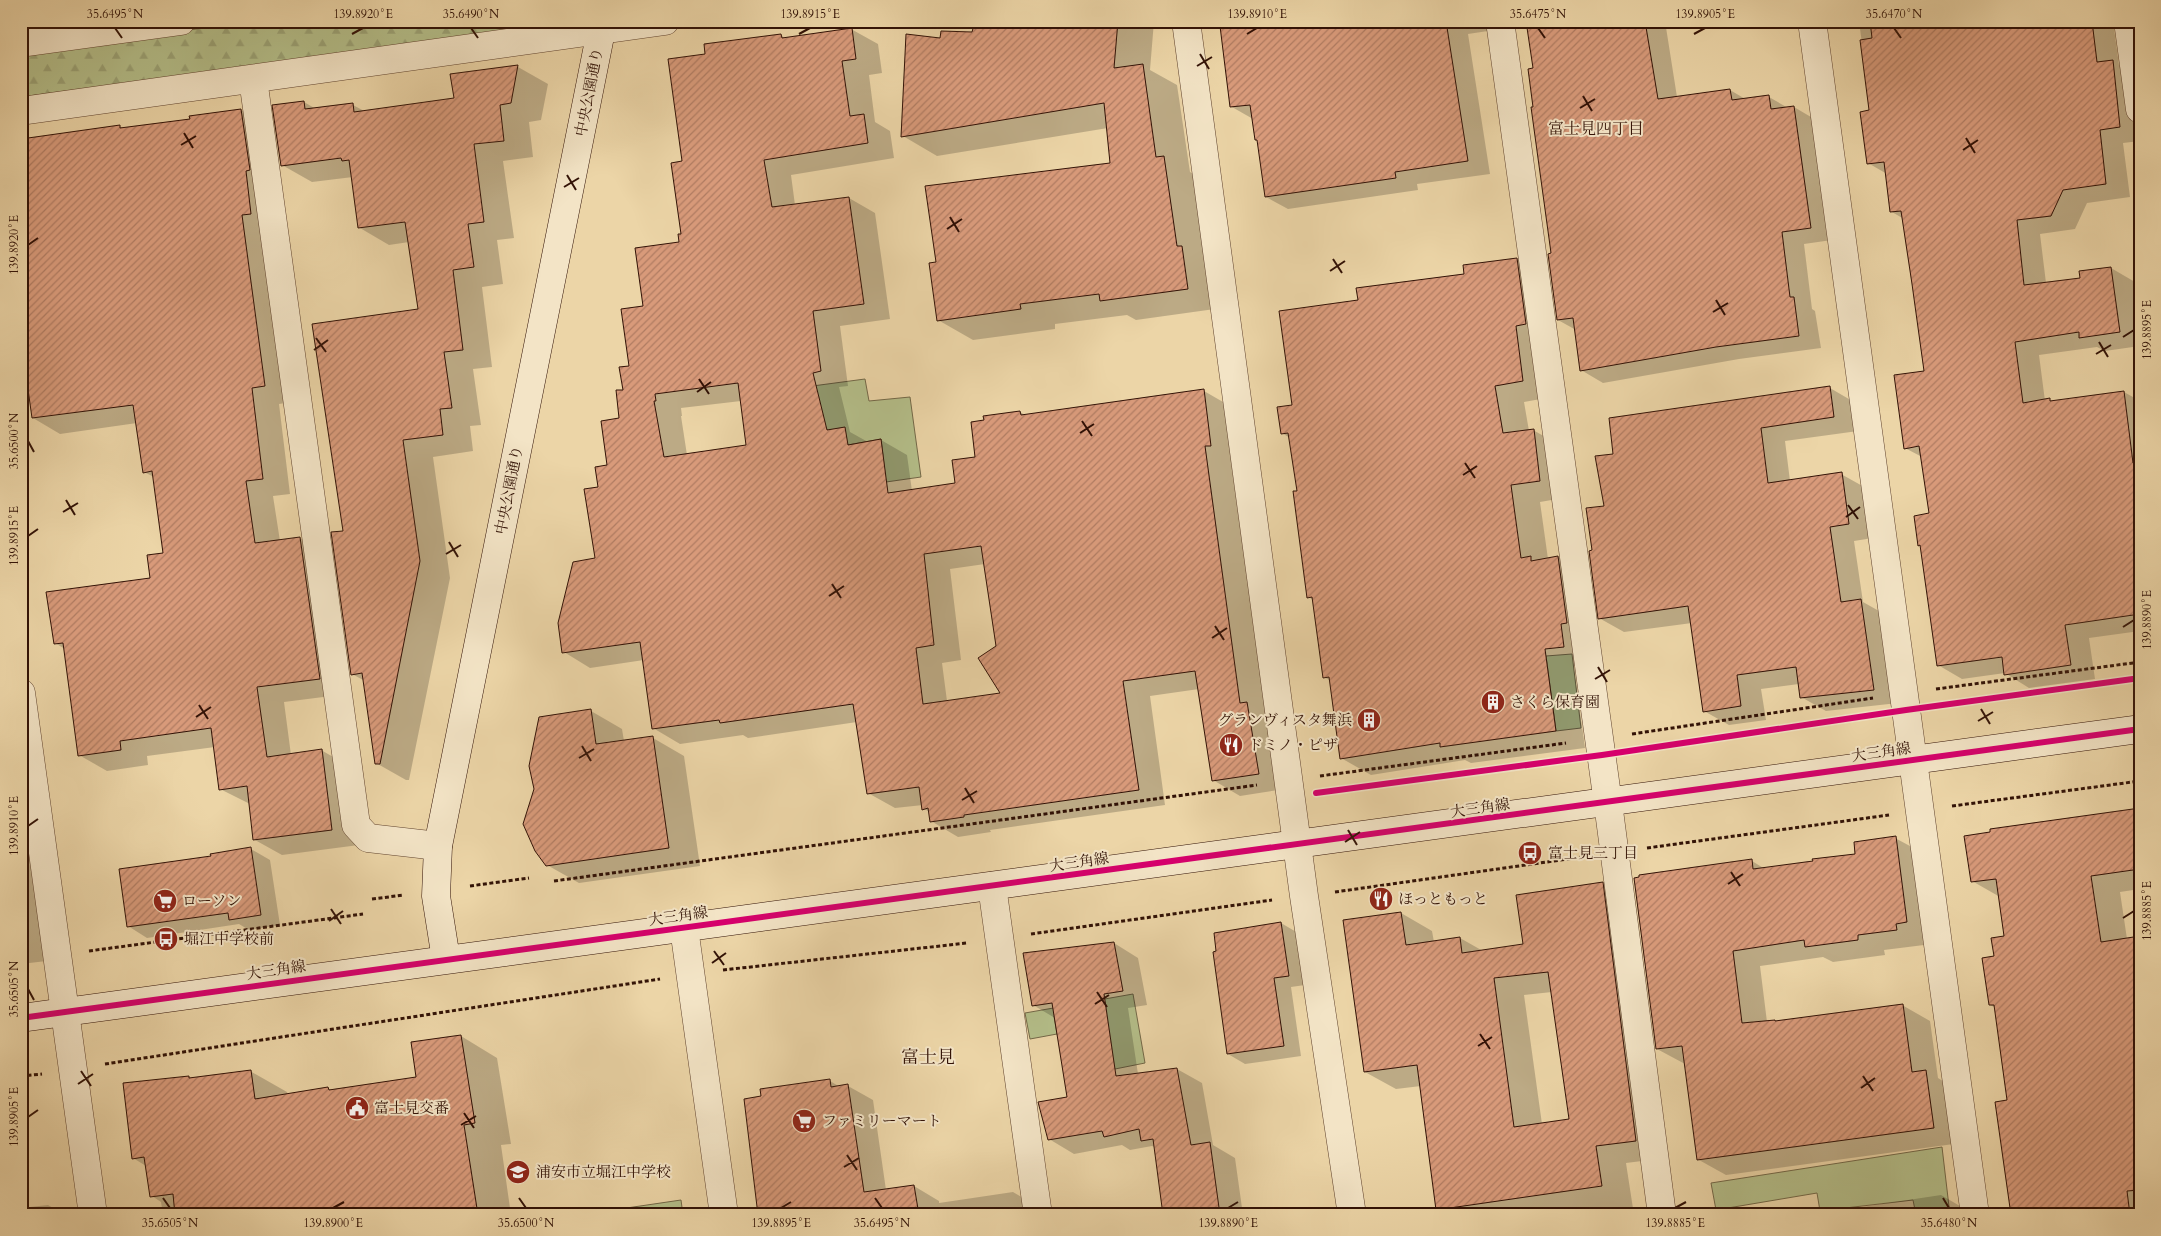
<svg xmlns="http://www.w3.org/2000/svg" width="2161" height="1236" font-family="Cardo,'Noto Serif JP',serif">
  <style>
    .forest { fill: url(#forest-firs); stroke: #736848 }
    .garden { fill: #b4be89; stroke: #736848 }
    .shadow { fill: #0003; fill-rule: evenodd }
    .building { fill: url(#building-hatch); stroke: #321206; fill-rule: evenodd }
    .lines { fill: none; stroke-linecap: round; stroke-linejoin: round }
    .street-casing { stroke: #60432e; stroke-width: 29 }
    .secondary-casing { stroke: #321206; stroke-width: 29 }
    .path { stroke: #321206; stroke-width: 3; stroke-dasharray: 4 2.5; stroke-linecap: butt }
    .street { stroke: #f3e4c6; stroke-width: 28 }
    .secondary { stroke: #f3e4c6; stroke-width: 28 }
    .cycleway-casing { stroke: #f3e4c6; stroke-width: 9 }
    .cycleway { stroke: #d6006c; stroke-width: 6 }
    .ticks { fill: none; stroke: #321206; stroke-width: 2 }
    .labels { text-anchor: middle; dominant-baseline: central; stroke-width: 4; stroke-linejoin: round; paint-order: stroke }
    .street-label { font-size: 15px; fill: #321206; stroke: #f3e4c6 }
    .poi-label { font-size: 15px; fill: #321206; stroke: #f3e4c6; text-anchor: start }
    .neighbourhood-label { font-size: 16px; fill: #321206; stroke: #f3e4c6 }
    .quarter-label { font-size: 18px; fill: #321206; stroke: #f3e4c6 }
    .neatline { fill: none; stroke: #321206; stroke-width: 2 }
    .ticks-label { font-size: 12px; text-anchor: middle; fill: #321206 }
  </style>
  <defs>
    <pattern id="forest-firs" width="22" height="20" patternUnits="userSpaceOnUse" patternTransform="scale(1.25)"><rect width="22" height="20" fill="#b4be89"/><path d="M5 1l3.5 6h-7zM16 11l3.5 6h-7z" fill="#9ba275"/></pattern>
    <pattern id="building-hatch" width="6" height="6" patternUnits="userSpaceOnUse" patternTransform="scale(1.25)"><rect width="6" height="6" fill="#d89a7a"/><path d="M-1 1l2-2M0 6l6-6M5 7l2-2" fill="none" stroke="#b07c62"/></pattern>
  </defs>
  <rect width="100%" height="100%" fill="#ecd5a7"/>
  <filter id="stains"><feTurbulence type="fractalNoise" baseFrequency=".004" numOctaves="4"/><feColorMatrix values="0 0 0 0 .2 0 0 0 0 .09 0 0 0 0 .02 0 0 0 .5 -.17"/></filter>
  <radialGradient id="worn" r=".72"><stop offset=".6" stop-color="#630" stop-opacity="0"/><stop offset="1" stop-color="#630" stop-opacity=".3"/></radialGradient>
  <path class="forest" d="M254 21H537L536 29 21 97V53Z"/>
  <path class="garden" d="M865 379 869 401 910 397 921 477 886 482 881 439 848 445 775 391Z
    M1572 654 1581 728 1556 731 1546 656Z
    M1133 994 1145 1063 1115 1069 1054 1016 1057 1034 1030 1039 1025 1013Z
    M1942 1147 1950 1215H1916L1913 1200 1820 1211 1817 1193 1716 1210 1711 1183Z
    M681 1200 683 1215H579Z"/>
  <path class="shadow" d="M21 21H44L46 33 21 37Z
    M1037 21H1154L1150 70 1177 85 1190 172 1198 177 1222 308 1136 320 1127 315 1055 324V329L973 340 938 320 937 263 1112 164 1108 128 937 156 903 136 941 40Z
    M1220 21H1512L1508 28 1468 34 1490 174 1417 184 1418 190 1288 209 1266 197 1259 141 1256 140 1253 119 1232 107Z
    M1527 21H1665L1677 97 1730 90 1747 100 1769 97 1788 108 1794 107 1816 120 1832 240 1804 244 1812 309 1815 311 1821 348 1739 359 1603 383 1581 370 1576 330 1558 320 1535 108V69Z
    M1859 21H2113L2119 65 2137 75 2140 104V141L2123 143 2130 197 2087 203 2075 229 2040 234 2046 283 2081 279 2111 268 2135 282 2140 320V346L2105 351 2097 347 2039 355 2045 401 2049 400 2053 402 2124 392 2140 401V631L2089 638 2095 679 2029 688 2005 673 1962 679 1938 665 1922 547 1919 545 1930 515 1922 457 1905 448 1925 372 1904 219 1892 212 1887 174 1868 163 1871 112Z
    M851 29 878 44 882 73 869 75 875 122 890 131 894 158 791 175 795 205 849 198 875 213 890 319 840 326 848 386 839 387 850 432 868 442 881 440 907 455 912 491 956 484 977 458 1020 412 1025 415 1204 391 1230 406 1237 460 1231 461 1266 714 1285 789 1240 796 1213 780 1199 689 1150 696 1165 805 990 830 991 832 958 837 931 821 930 812 924 809 923 805 895 808 868 793 857 722 748 738 743 735 680 744 653 728 644 660 590 668 564 652 596 559 599 488 608 466 620 419 624 391 644 307 680 243 682 235 683 162 707 55 781 36 786 38ZM741 401 747 446 687 455 681 416H682L681 408ZM985 564 1002 694 947 701 942 663 961 660 950 569Z
    M518 67 548 84 541 120 529 122 533 157 503 161 514 238 497 240 503 284 482 287 492 367 473 369 481 425 470 426 473 451 433 457 450 578 409 780H406L376 763 365 681 352 674 345 532 419 310 409 242 389 245 360 228 353 177 312 182 282 165 304 102 316 109 353 105 366 112 455 99 452 75Z
    M241 110 269 126 292 402 279 404 290 494 273 496 280 541 300 538 328 554 347 694 284 702 291 755 321 750 349 766 359 845 282 855 255 840 250 804 220 789 215 747 147 756 148 765 107 771 79 755 65 649 55 643 152 579 165 554 154 477 144 472 137 423 60 434 33 418 24 353 21 351V141L119 126 125 129 191 120Z
    M1517 259 1546 276 1552 397 1524 402 1529 431 1533 430 1563 447 1569 497 1540 502 1548 559 1558 557 1587 574 1593 663 1574 666 1585 748 1471 763 1465 760 1371 775 1341 758 1331 681 1324 677 1314 600 1308 597 1298 492 1290 438 1282 433 1294 406 1359 301 1465 275Z
    M1830 388 1854 402 1858 431 1785 441 1790 481 1841 474 1866 488 1873 538 1854 541 1863 602 1886 615 1898 703 1826 711 1801 697 1799 684 1761 689 1766 720 1729 725 1704 711 1692 623 1624 632 1599 618 1593 552 1605 507 1615 455Z
    M591 711 622 729 624 741 653 738 684 756 700 866 579 883 547 865Z
    M21 786 55 960 21 964Z
    M2140 809V889L2120 892 2127 939 2140 938V1215H2013L2008 1101 1996 1008 1990 1005 1995 957 2006 937 2000 897 1972 881Z
    M1895 838 1923 853 1934 937 1923 939 1924 945 1884 950 1885 955 1833 962 1823 957 1760 966 1767 1022H1777L1902 1005 1930 1021 1938 1078 1953 1087 1961 1143 1726 1175 1699 1160 1685 1064 1657 1049 1752 861 1765 869 1857 855Z
    M251 849 270 860 280 925 249 930 239 924 147 938 128 926 212 858Z
    M1602 884 1633 901 1666 1158 1626 1163 1634 1215H1438L1421 1086 1396 1089 1365 1072 1345 922 1401 913 1432 931 1434 942 1460 938 1483 951 1525 945ZM1552 992 1570 1120 1542 1124 1524 995Z
    M1281 923 1298 933 1305 985 1291 987 1301 1056 1245 1064 1228 1054Z
    M1114 943 1138 958 1147 1005 1128 1008 1138 1074 1177 1069 1202 1083 1213 1145 1235 1158 1243 1215H1164L1155 1147 1152 1146 1130 1150 1122 1145 1074 1154 1049 1139 1068 1098 1055 1018 1033 1005Z
    M461 1036 497 1058 511 1144 501 1145 511 1215H163L161 1202 152 1196 146 1166 133 1158 188 1077 192 1079 250 1071 287 1092 288 1095 417 1078Z
    M830 1081 840 1087 848 1086 873 1100 886 1190 914 1186 939 1201V1203L1013 1192 1038 1207 1039 1215H759Z
    M1941 1195 1972 1213V1215H1809Z
    M48 1205 65 1215H21V1208Z"/>
  <path class="building" d="M1005 21H1118L1114 68 1143 64 1156 157 1164 156 1177 246H1182L1188 289 1100 301 1099 294 1020 304 1021 309 937 321 929 263 936 262 925 186 1110 163 1104 103 901 137 906 34 940 38 941 31 972 32 974 25 1003 28Z
    M1258 21H1446L1468 161 1395 172 1396 178 1265 197 1257 140H1255L1250 105 1230 107 1220 26Z
    M1526 21H1645L1658 99 1730 89 1732 100 1769 95 1771 109 1794 106 1811 228 1782 232 1790 297H1794L1799 336 1716 347 1580 371 1573 318 1557 320 1548 254 1551 253 1531 107H1533L1528 69 1533 68Z
    M1870 21H2092L2097 62 2113 60 2120 127 2100 130 2106 184 2063 190 2051 216 2017 220 2024 285 2080 278 2079 271 2111 267 2120 332 2079 338V332L2015 342 2023 403 2050 398V401L2124 391 2133 463 2140 462V614L2065 625 2071 665 2004 675 2002 657 1937 666 1920 545 1918 546 1914 516 1929 513 1919 446 1904 449 1894 375 1924 371 1912 284 1901 211 1890 212 1884 162 1867 164 1860 112 1869 110 1860 40 1872 38Z
    M852 28 856 59 842 61 850 116 864 114 868 143 764 160 772 207 849 197 864 304 813 311 821 371 813 373 827 430 845 427 848 445 881 439 888 493 955 483 952 460 975 457 971 422 984 420 983 416 1020 411 1021 415 1204 389 1211 446H1205L1240 703 1247 702 1259 774 1212 781 1195 671 1123 681 1139 790 964 815V817L930 822 928 808 922 810 919 787 867 794 853 704 720 723 719 720 652 729 640 642 562 653 558 623 573 562 595 558 584 489 598 487 595 467 607 465 601 421 619 418 616 390H623L619 367 629 366 621 309 643 306 635 248 679 242 678 234H681L671 163 682 161 668 59 705 54 704 44 781 34 782 38ZM738 383 746 445 664 457 654 401H656L655 394ZM981 546 996 646 978 658 1000 693 923 704 916 648 934 645 924 554Z
    M518 65 511 103 500 105 504 141 474 144 484 222 468 224 474 267 453 270 463 350 444 352 452 408 440 409 443 435 403 440 420 561 380 764H375L362 673 351 675 331 532 343 531 312 324 418 309 405 222 358 228 349 160 342 161 341 158 281 166 272 105 304 101 305 109 353 103 354 112 454 98 450 74Z
    M241 109 250 170 246 171 251 214 242 215 265 386 252 388 263 479 246 481 255 543 300 537 320 679 257 687 267 757 322 749 332 830 253 840 247 786 219 790 211 728 120 741 121 750 78 756 63 643 54 644 46 592 150 578 147 555 163 553 152 471 143 473 133 405 32 418 21 339V139L120 125V128L190 119 189 116Z
    M1517 258 1526 324 1516 326 1523 381 1495 386 1503 433 1534 429 1540 481 1511 485 1521 558 1531 556V561L1558 556 1567 623 1561 624 1564 647 1545 649 1556 731 1440 747V743L1340 759 1329 677 1323 678 1312 597 1307 598 1293 491H1297L1288 433 1281 434 1277 407 1292 405 1279 311 1358 300 1356 288 1464 274 1463 265Z
    M1830 386 1834 417 1761 428 1768 483 1842 472 1849 524 1830 527 1841 602 1861 599 1874 690 1800 698 1796 667 1737 675 1741 706 1703 712 1688 606 1598 619 1589 551 1592 550 1586 508 1604 506 1595 456 1613 454 1609 418Z
    M591 709 596 744 653 736 669 848 546 866 535 851 523 824 534 789 529 766 539 717Z
    M2140 808V869L2091 876 2101 942 2140 936V1190L2127 1191 2130 1215H2011L1995 1102 2007 1100 1994 1005H1989L1982 958 1994 956 1991 938 2004 936 1996 879 1971 882 1964 836 1990 832V829Z
    M1896 836 1907 922 1896 924 1897 930 1858 935V940L1805 947 1804 940 1733 951 1742 1023 1775 1020V1021L1903 1004 1912 1072 1926 1070 1934 1128 1697 1160 1682 1046 1656 1049 1634 878 1639 877V875L1752 859 1753 869 1813 861 1812 859 1855 854 1854 842Z
    M251 847 261 915 229 920 228 913 127 927 119 869 211 856 210 854Z
    M1603 882 1636 1141 1596 1146 1602 1186 1436 1210 1417 1065 1364 1072 1343 920 1401 912 1406 945 1460 937 1462 953 1523 944 1516 895ZM1548 972 1569 1119 1514 1127 1494 978Z
    M1281 922 1289 976 1274 978 1284 1046 1227 1054 1213 952 1216 951 1214 933Z
    M1114 942 1123 991 1104 994 1116 1076 1177 1068 1191 1145 1210 1142 1220 1215H1163L1153 1139 1141 1141 1139 1129 1104 1137 1102 1131 1048 1140 1038 1102 1067 1097 1052 1003 1032 1006 1023 953Z
    M461 1035 475 1123 464 1125 478 1215H175L173 1194 150 1197 144 1157 132 1159 123 1083 189 1076V1078L251 1070 255 1099 328 1087 329 1090 416 1077 411 1042Z
    M830 1079 831 1087 848 1084 864 1192 914 1185 919 1215H758L744 1099 761 1096 760 1089Z"/>
  <g class="lines">
    <g class="street-casing">
      <path id="street" d="M1186 21 1304 896 1352 1215
        M1500 21 1608 803 1662 1215
        M1812 21 1975 1215
        M2128 21 2140 109
        M21 43 181 21
        M253 79 356 825 368 838 438 846
        M21 111 665 21
        M21 693 93 1215
        M992 886 1038 1215
        M684 928 724 1215"/>
    </g>
    <g class="secondary-casing">
      <path id="secondary" d="M446 959 436 896 438 846 603 21
        M21 1018 2140 729"/>
    </g>
    <path class="path" d="M1936 689 2140 662
      M1632 734 1873 698
      M1320 776 1566 743
      M1952 806 2140 781
      M1647 848 1889 815
      M554 881 1257 785
      M470 886 529 878
      M1335 892 1582 857
      M372 899 404 895
      M1031 934 1272 900
      M89 951 363 914
      M723 970 967 943
      M105 1064 660 979
      M21 1076 42 1074"/>
    <use href="#street" class="street"/>
    <use href="#secondary" class="secondary"/>
    <g class="cycleway-casing">
      <path id="cycleway" d="M1316 793 1602 755 1906 710 2140 678
        M21 1018 2140 729"/>
    </g>
    <use href="#cycleway" class="cycleway"/>
  </g>
  <path class="ticks" d="M115 28 122 38M471 28 478 38M1538 28 1545 38M1894 28 1901 38M352 34 363 28M799 34 810 28M1247 34 1257 28M1694 34 1705 28M1200 54 1209 69M1197 66 1212 57M1583 96 1592 111M1580 108 1595 99M184 133 193 148M1966 138 1975 153M181 145 196 136M1963 150 1978 140M567 175 576 190M564 187 579 178M950 217 959 232M947 229 962 219M28 245 38 238M1333 259 1342 273M1330 271 1345 261M1716 300 1725 315M1713 312 1728 303M2123 337 2134 330M316 338 326 352M2099 342 2108 357M314 350 328 340M2096 354 2111 345M699 379 709 394M697 392 711 382M1082 421 1092 436M1080 433 1094 424M28 441 34 452M1465 463 1475 478M1463 475 1477 466M66 500 75 515M1848 505 1858 519M63 512 78 503M1846 517 1860 507M28 536 38 529M449 542 458 557M446 554 461 545M832 584 841 598M829 596 844 586M1215 626 1224 640M2123 627 2134 620M1212 638 1227 628M1598 667 1607 682M1595 679 1610 670M199 705 208 719M1981 709 1990 724M196 717 211 707M1978 721 1993 712M582 746 591 761M579 758 594 749M965 788 974 803M962 800 977 791M28 826 38 819M1348 830 1357 845M1345 842 1360 832M1731 872 1740 886M1728 884 1743 874M331 909 341 924M2123 918 2134 911M329 921 343 911M714 951 724 965M712 963 726 953M28 989 34 1000M1097 992 1107 1007M1095 1004 1109 995M1480 1034 1490 1049M1478 1046 1492 1037M81 1071 91 1086M1863 1076 1873 1091M78 1084 93 1074M1861 1088 1875 1078M464 1113 474 1128M28 1117 38 1110M461 1125 476 1116M847 1155 857 1170M844 1167 859 1158M163 1198 170 1208M519 1198 526 1208M875 1198 882 1208M1943 1198 1949 1208M333 1208 344 1202M781 1208 791 1202M1228 1208 1238 1202M1675 1208 1686 1202"/>
  <defs>
    <g id="building-disc" transform="scale(1.25)"><circle r="9.5" fill="#8f2418" stroke="#f3e4c6"/><path d="M-4-6H4V6H1V3H-1V6H-4ZM-2.5-4.3h1.7v1.8h-1.7ZM.8-4.3h1.7v1.8H.8ZM-2.5-1h1.7V.8h-1.7ZM.8-1h1.7V.8H.8Z" fill="#fff"/></g>
    <g id="restaurant-disc" transform="scale(1.25)"><circle r="9.5" fill="#8f2418" stroke="#f3e4c6"/><path d="M-5-6h1v4h1v-4h1v4h1v-4h1v5L-1.5 .5V6h-2V.5L-5-1ZM5-6V6H3V1.5H1.5Q1.5-4 5-6Z" fill="#fff"/></g>
    <g id="bus-disc" transform="scale(1.25)"><circle r="9.5" fill="#8f2418" stroke="#f3e4c6"/><path d="M-5-6H5V4H4V6H2V4H-2V6H-4V4H-5ZM-3.5-4V0h7V-4ZM-3.5 1.2v1.5H-2V1.2ZM2 1.2v1.5H3.5V1.2Z" fill="#fff"/></g>
    <g id="supermarket-disc" transform="scale(1.25)"><circle r="9.5" fill="#8f2418" stroke="#f3e4c6"/><path d="M-6-5.5h2.5l.6 2H6L4.5 2H-2.5L-4.4-4H-6ZM-1.5 3.2a1.3 1.3 0 1 0 .1 0ZM3 3.2a1.3 1.3 0 1 0 .1 0Z" fill="#fff"/></g>
    <g id="civic-disc" transform="scale(1.25)"><circle r="9.5" fill="#8f2418" stroke="#f3e4c6"/><path d="M-.6-6.5H3V-4.5H.6V-3L4-1V1h2V6H-6V1h2V-1L-.6-3ZM-1.2 2.5V6h2.4V2.5Z" fill="#fff"/></g>
    <g id="school-disc" transform="scale(1.25)"><circle r="9.5" fill="#8f2418" stroke="#f3e4c6"/><path d="M0-5L7-2L0 1L-7-2ZM-4 1L0 2.5L4 1V4Q0 6-4 4Z" fill="#fff"/></g>
  </defs>
  <g fill-rule="evenodd">
    <use href="#building-disc" x="1493" y="702"/>
    <use href="#building-disc" x="1369" y="720"/>
    <use href="#restaurant-disc" x="1231" y="745"/>
    <use href="#bus-disc" x="1530" y="853"/>
    <use href="#restaurant-disc" x="1381" y="899"/>
    <use href="#supermarket-disc" x="165" y="901"/>
    <use href="#bus-disc" x="166" y="939"/>
    <use href="#civic-disc" x="357" y="1108"/>
    <use href="#supermarket-disc" x="804" y="1121"/>
    <use href="#school-disc" x="518" y="1172"/>
  </g>
  <g class="labels">
    <g class="street-label">
      <text transform="translate(589 92) rotate(-79)">中央公園通り</text>
      <text transform="translate(509 490) rotate(-79)">中央公園通り</text>
      <text transform="translate(1881 752) rotate(-8)">大三角線</text>
      <text transform="translate(1480 808) rotate(-8)">大三角線</text>
      <text transform="translate(1079 862) rotate(-8)">大三角線</text>
      <text transform="translate(678 916) rotate(-8)">大三角線</text>
      <text transform="translate(276 970) rotate(-8)">大三角線</text>
    </g>
    <g class="poi-label">
      <text x="1510" y="702">さくら保育園</text>
      <text x="1352" y="720" text-anchor="end">グランヴィスタ舞浜</text>
      <text x="1248" y="745">ドミノ・ピザ</text>
      <text x="1548" y="853">富士見三丁目</text>
      <text x="1398" y="899">ほっともっと</text>
      <text x="182" y="901">ローソン</text>
      <text x="184" y="939">堀江中学校前</text>
      <text x="374" y="1108">富士見交番</text>
      <text x="822" y="1121">ファミリーマート</text>
      <text x="536" y="1172">浦安市立堀江中学校</text>
    </g>
    <g class="neighbourhood-label">
      <text x="1596" y="129">富士見四丁目</text>
    </g>
    <g class="quarter-label">
      <text x="928" y="1057">富士見</text>
    </g>
  </g>
  <rect width="2161" height="1236" fill="none" stroke="#ecd5a7" stroke-width="55"/>
  <rect x="28" y="28" width="2106" height="1180" class="neatline"/>
  <g class="ticks-label">
    <text x="115" y="18">35.6495°N</text>
    <text x="363" y="18">139.8920°E</text>
    <text x="471" y="18">35.6490°N</text>
    <text x="810" y="18">139.8915°E</text>
    <text x="1257" y="18">139.8910°E</text>
    <text x="1538" y="18">35.6475°N</text>
    <text x="1705" y="18">139.8905°E</text>
    <text x="1894" y="18">35.6470°N</text>
    <text transform="translate(14 245) rotate(-90)" y="4">139.8920°E</text>
    <text transform="translate(2147 330) rotate(-90)" y="4">139.8895°E</text>
    <text transform="translate(14 441) rotate(-90)" y="4">35.6500°N</text>
    <text transform="translate(14 536) rotate(-90)" y="4">139.8915°E</text>
    <text transform="translate(2147 620) rotate(-90)" y="4">139.8890°E</text>
    <text transform="translate(14 826) rotate(-90)" y="4">139.8910°E</text>
    <text transform="translate(2147 911) rotate(-90)" y="4">139.8885°E</text>
    <text transform="translate(14 989) rotate(-90)" y="4">35.6505°N</text>
    <text transform="translate(14 1117) rotate(-90)" y="4">139.8905°E</text>
    <text x="170" y="1227">35.6505°N</text>
    <text x="333" y="1227">139.8900°E</text>
    <text x="526" y="1227">35.6500°N</text>
    <text x="781" y="1227">139.8895°E</text>
    <text x="882" y="1227">35.6495°N</text>
    <text x="1228" y="1227">139.8890°E</text>
    <text x="1675" y="1227">139.8885°E</text>
    <text x="1949" y="1227">35.6480°N</text>
  </g>
  <rect width="100%" height="100%" filter="url(#stains)"/>
  <rect width="100%" height="100%" fill="url(#worn)"/>
</svg>
